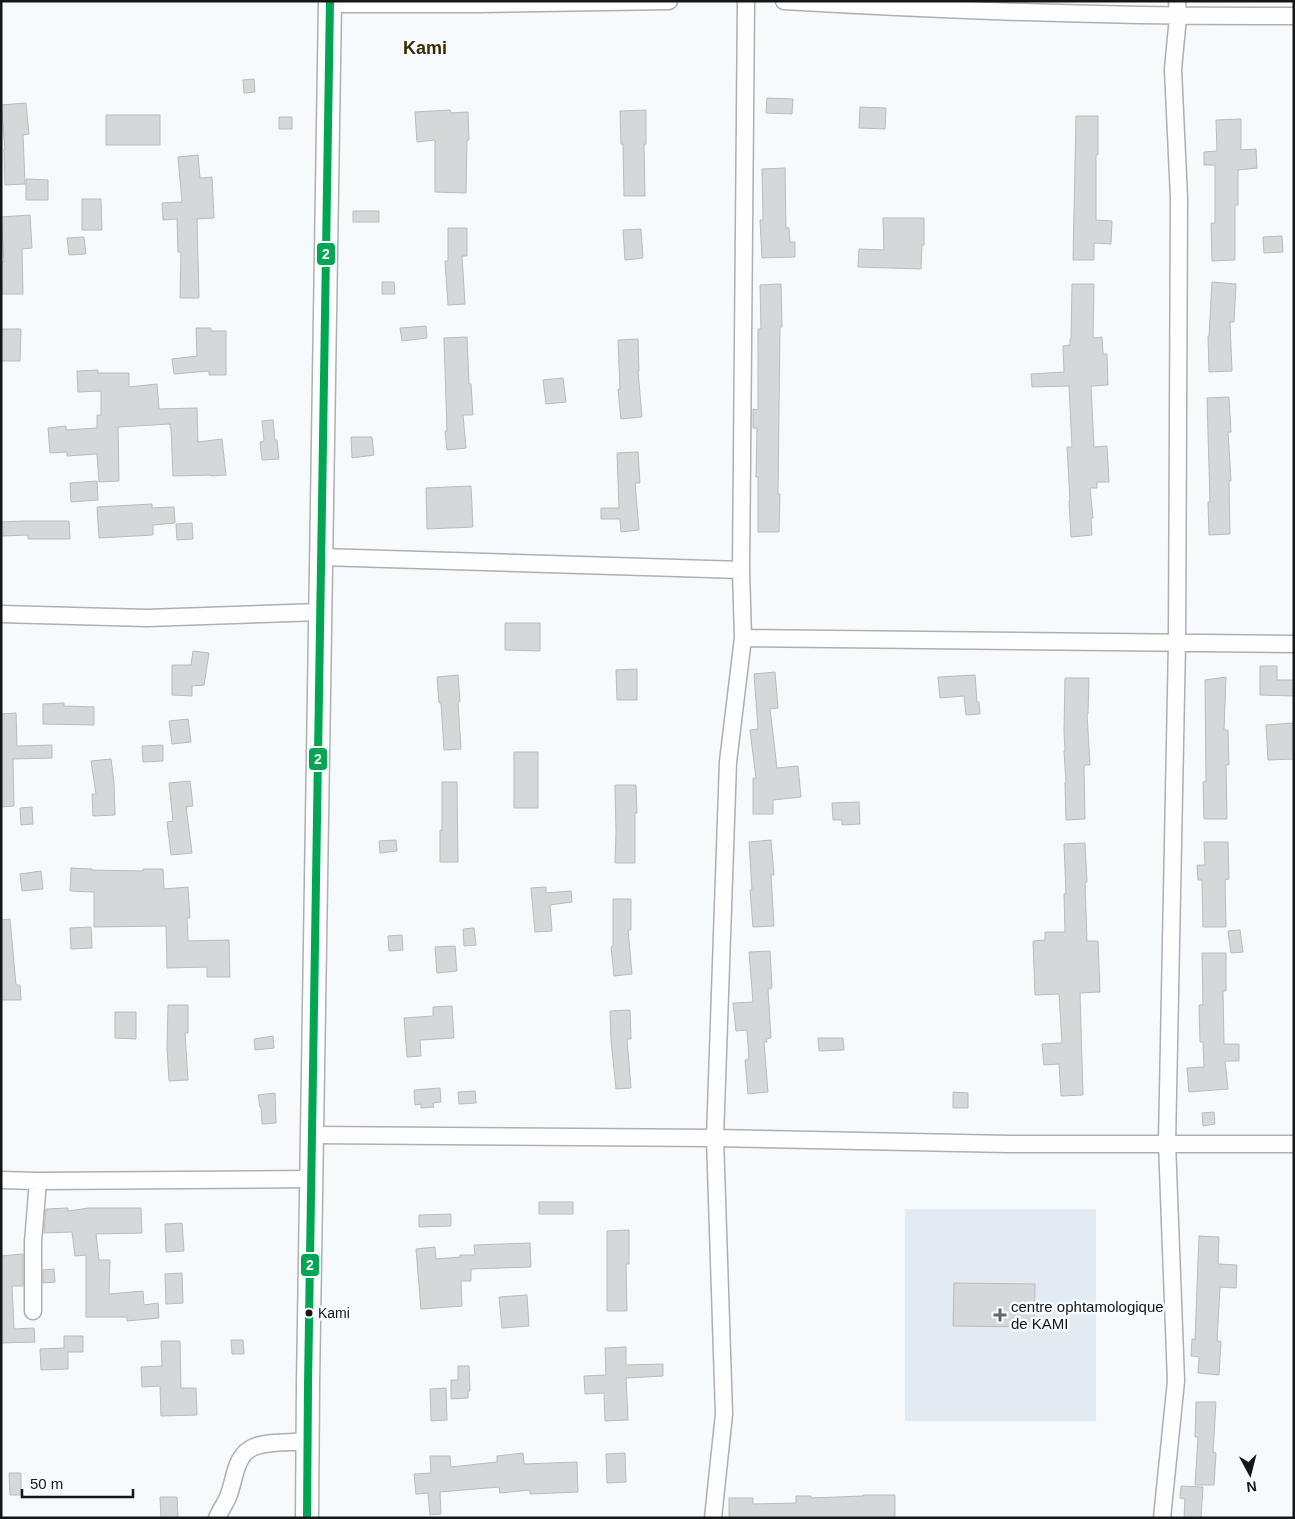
<svg xmlns="http://www.w3.org/2000/svg" width="1295" height="1519" font-family="Helvetica,sans-serif">
  <style>
    .built { fill: #e2ebf2 }
    .building { fill: #d5d7d9; stroke: #b9bbbd }
    .lines { fill: none; stroke-linecap: round; stroke-linejoin: round }
    .street-casing { stroke: #adafb1; stroke-width: 19 }
    .secondary-casing { stroke: #adafb1; stroke-width: 25 }
    .street { stroke: #fefeff; stroke-width: 16 }
    .secondary { stroke: #fefeff; stroke-width: 22 }
    .bus-1-casing { stroke: #f5fbff; stroke-width: 11 }
    .bus-1 { stroke: #00a651; stroke-width: 8 }
    .bus-dot { fill: #141618; stroke: #f5fbff; stroke-width: 2 }
    .poi-dot { fill: #636668; stroke: #f5fbff; stroke-width: 2 }
    .labels { text-anchor: middle; dominant-baseline: central; stroke-width: 5; stroke-linejoin: round; paint-order: stroke }
    .bus-label { font-size: 14px; fill: #141618; stroke: #f5fbff; text-anchor: start }
    .poi-label { font-size: 15px; fill: #141618; stroke: #f5fbff; text-anchor: start }
    .quarter-label { font-size: 18px; font-weight: bold; fill: #3c2b02; stroke: #f5fbff }
    .line-badge { stroke: #f5fbff; stroke-width: 2 }
    .badge-label { font-size: 14px; text-anchor: middle; font-weight: bold; fill: #fff }
  </style>
  <rect width="100%" height="100%" fill="#f7fafd"/>
  <path class="built" d="M905 1209H1096V1421H905Z"/>
  <path class="building" d="M254 79 255 92 244 93 243 80Z
    M767 98 793 99 792 114 766 113Z
    M26 103 29 134 23 135 25 184 5 185 4 149H5L1 105Z
    M860 107 886 108 885 129 859 128Z
    M450 110 451 113 468 112 469 140H467L466 193 435 192V140L417 142 415 112Z
    M646 110V144H644L645 196H624L623 144H621L620 111Z
    M106 115H160V145H106Z
    M1076 116H1098V155H1096V220L1112 221 1111 244 1094 243V260H1073Z
    M279 117H292V129H279Z
    M1241 119V150L1256 149 1257 168 1238 170V205H1235V260L1212 261 1211 223H1215V165H1204V152L1217 151 1216 120Z
    M198 155 200 178 212 177 214 218 197 219 199 298H180L181 252H178L177 219 163 220 162 203 182 202 178 157Z
    M785 168 786 228H789L790 242H795V257L762 258 760 220H763L762 169Z
    M26 179 48 180V200H26Z
    M82 199H101L102 230H82Z
    M353 211H379V222H353Z
    M30 215 32 248 22 249 23 294H2L1 262H4L1 217Z
    M883 218H924V245H922L921 269 858 267 859 249 884 250Z
    M448 228H467V256H462L465 304 448 305 445 261H448Z
    M641 229 643 258 625 260 623 230Z
    M1282 236 1283 252 1264 253 1263 237Z
    M84 237 86 254 69 255 67 238Z
    M382 282H394L395 294H382Z
    M1212 282 1236 284 1234 322H1230L1232 371 1209 372 1208 336H1209Z
    M781 284 782 327H780L778 494H780L779 532H758V477H756L757 428H753V409L758 410V329H761L760 285Z
    M1072 284H1094L1093 338 1102 337 1103 354H1107L1108 385 1091 386 1094 447 1107 446 1109 482H1097V488H1090L1093 518H1091L1092 535 1071 537 1069 501H1070L1067 447H1072L1069 386 1032 387 1031 374 1064 372 1063 346 1070 345V339H1071Z
    M426 326 427 338 402 341 400 328Z
    M196 328H211V331H226V375H209V371L174 374 172 359 197 356Z
    M2 329H21L20 361H1Z
    M467 337 469 384H471L473 415H463L466 448 447 450 445 431H447L444 338Z
    M638 339 639 371H638L642 417 621 419 618 389H620L618 340Z
    M98 370V373H129V387L157 384 159 409 197 408 198 442 222 439 226 475 211 476V475L173 476 171 428H170V424L118 427 119 481 99 482 97 454 67 456V452L50 453 48 428 66 426V430L97 428V415H101V391L78 392 77 371Z
    M563 378 566 402 546 404 543 380Z
    M1229 397 1231 432H1228L1231 481H1229L1230 534 1209 535 1208 502H1210L1207 398Z
    M273 420 275 440H277L279 459 262 460 260 442 264 441 262 421Z
    M351 437H372L374 455 352 458Z
    M638 452 640 483H635L639 530 621 532 620 519H601V508H619L617 453Z
    M97 481 98 500 71 502 70 483Z
    M471 486 473 527 427 529 426 488Z
    M152 504V508L174 507 175 523 153 525V535L99 538 97 507Z
    M24 521H69L70 539H28V535L1 536V522Z
    M192 523 193 539 177 540 176 524Z
    M505 623H540V651L505 650Z
    M193 651 209 653 204 685 192 686V696L172 695V665H191Z
    M1260 666H1277V680H1294V696L1260 695Z
    M637 669V700H617L616 670Z
    M775 672 778 708 770 709 777 768 798 766 801 797 773 800V814H753V778H756L750 730 758 729 754 674Z
    M458 675 460 701 458 702 461 749 444 750 441 703H439L437 677Z
    M975 675 977 702H979L980 714 966 715 964 696 940 698 938 677Z
    M1226 677 1224 730H1228L1229 765H1226L1227 819H1204L1203 782 1206 781 1205 680Z
    M1065 678H1089L1088 714H1087L1090 765H1085L1084 768 1085 819 1066 820 1065 783H1066L1064 751H1065L1064 731Z
    M64 703V706L94 707V725L43 724V704Z
    M16 713 17 746 52 745V758L13 759 14 806 1 807V714Z
    M188 719 191 742 172 744 169 721Z
    M1294 723V759L1268 760 1266 725Z
    M163 745V761L143 762 142 746Z
    M514 752H538V808H514Z
    M111 759 114 783 115 815 93 816 92 794H96L91 761Z
    M190 781 193 806 186 807 192 853 171 855 167 822 173 821 169 783Z
    M442 782H457L458 862H440V830L442 831Z
    M615 785H636L637 813H635V863H615L616 832Z
    M859 802 860 824 842 825V820H833L832 803Z
    M32 807 33 824 21 825 20 808Z
    M396 840 397 851 380 853 379 841Z
    M771 840 774 875H771L774 926 753 927 750 890H752L749 842Z
    M1204 842H1228L1229 879 1225 880 1226 927H1203L1202 880H1198L1197 865H1205Z
    M1085 843 1087 882H1085L1087 941H1098L1100 992 1080 993 1083 1095 1061 1096 1059 1064 1044 1065 1042 1044 1062 1043 1059 994 1035 995 1033 941 1045 940V932H1065L1064 894H1066L1064 844Z
    M71 868 92 869V870L143 871V869H163L164 889 188 887 190 918H187L188 941 229 940 230 977H207V967L167 968 166 926 94 927V892L70 891Z
    M41 871 43 889 22 891 20 874Z
    M546 887V893L571 891 572 902 550 905 552 931 535 932 531 888Z
    M613 899H631V930H628L632 974 614 976 611 947 613 946Z
    M10 919 16 985H20L21 1000H1V920Z
    M91 927 92 948 71 949 70 928Z
    M474 928 476 945 464 946 463 929Z
    M1240 930 1243 952 1231 953 1228 931Z
    M402 935 403 950 389 951 388 936Z
    M455 946 457 971 437 973 435 947Z
    M770 951 772 988 768 989 771 1038 766 1039 767 1042H764L768 1092 748 1094 745 1060 749 1059 747 1030 736 1031 733 1003 753 1002 749 952Z
    M1202 953H1226V991H1223L1224 1044H1239V1061H1225L1228 1089 1189 1092 1187 1068 1204 1067 1203 1042H1200L1199 1005H1203Z
    M168 1005H188V1033H185L188 1080 169 1081 167 1048Z
    M452 1006 454 1038 420 1040 421 1056 407 1057 404 1018 433 1016V1007Z
    M630 1010 631 1039H627L631 1088 616 1089 611 1040 610 1011Z
    M115 1012H136V1039L115 1038Z
    M273 1036 274 1048 255 1050 254 1039Z
    M818 1038H843L844 1050 819 1051Z
    M440 1088 441 1102 433 1103 434 1107 421 1108V1104L415 1105 414 1090Z
    M475 1091 476 1103 459 1104 458 1092Z
    M953 1092 968 1093V1108H953Z
    M275 1093 276 1123 262 1124 261 1107H260L258 1095Z
    M1214 1112 1215 1124 1203 1126 1202 1113Z
    M539 1202H573V1214H539Z
    M68 1208V1211L89 1208H141L142 1233 96 1234 99 1260H110L109 1294 143 1291 144 1305 158 1303 159 1318 127 1321V1317H86V1255L75 1256 72 1232 44 1233 46 1209Z
    M451 1214V1226L419 1227V1215Z
    M182 1223 184 1251 166 1252 165 1224Z
    M629 1230V1264H626L627 1311H607V1231Z
    M1199 1236 1219 1237 1218 1264 1237 1265 1236 1288 1220 1287 1217 1341H1221L1219 1375 1198 1373 1199 1357 1191 1356 1192 1339 1195 1340Z
    M530 1243 531 1267 471 1269V1281H461L462 1306 421 1309 416 1249 435 1247 436 1259 460 1257V1255H475L474 1245Z
    M23 1254V1286H12L14 1329 34 1328 35 1342 1 1343V1256Z
    M54 1269 55 1282 43 1283V1270Z
    M182 1273 183 1303 166 1304 165 1274Z
    M954 1283 1035 1284 1034 1327 953 1326Z
    M527 1295 529 1326 502 1328 499 1297Z
    M64 1336H83V1352H68V1369L41 1370 40 1349 64 1348Z
    M231 1340H243L244 1354H232Z
    M161 1341H180L181 1388H196L197 1415 161 1416 160 1386 142 1387 141 1367 162 1366Z
    M626 1347V1365L663 1364V1376L626 1378 628 1420 605 1421 604 1393 585 1394 584 1376 606 1375 605 1348Z
    M458 1366H469L470 1391H468V1398L451 1399V1380H458Z
    M446 1388 447 1420 431 1421 430 1389Z
    M1196 1402H1216L1213 1452 1216 1453 1214 1485H1195L1198 1437H1195Z
    M523 1453 524 1464 577 1462 578 1492 530 1494V1490L500 1493 499 1487 440 1492 441 1514 430 1515 428 1493 416 1494 414 1474 431 1473 430 1456H450L451 1467 497 1462V1456Z
    M625 1453 626 1482 607 1483 606 1454Z
    M9 1473H21V1495H10Z
    M1181 1486 1203 1487 1201 1518H1184L1185 1499 1180 1498Z
    M863 1495H895V1518H729V1498H753V1504L796 1503V1496H811V1498L863 1496Z
    M160 1497H177L178 1518H161Z"/>
  <g class="lines">
    <g class="street-casing">
      <path id="street" d="M784 1C954 11 1124 17 1294 16
        M330 4H480L669 1
        M321 557 741 570
        M1 614 147 618 320 612
        M743 638 1294 644
        M312 1135 715 1138 1009 1144H1294
        M1 1180 38 1181 311 1179
        M33 1311V1242L38 1181
        M217 1518C220 1511 225 1504 228 1497 235 1481 234 1455 254 1447 268 1441 292 1443 308 1441
        M713 1518 724 1414 715 1138 728 762 743 638 741 570 746 1
        M1162 1518 1176 1381 1167 1143 1177 643 1179 198 1173 69 1178 17 1177 1"/>
    </g>
    <g class="secondary-casing">
      <path id="secondary" d="M307 1518 308 1385 330 1"/>
    </g>
    <use href="#street" class="street"/>
    <use href="#secondary" class="secondary"/>
    <g class="bus-1-casing">
      <path id="bus-1" d="M307 1518 308 1385 330 1"/>
    </g>
    <use href="#bus-1" class="bus-1"/>
  </g>
  <circle class="bus-dot" cx="309" cy="1313" r="4.5"/>
  <path class="poi-dot" d="M997.5 1307.5h5v5h5v5h-5v5h-5v-5h-5v-5h5z"/>
  <g class="labels">
    <g class="bus-label">
      <text x="318" y="1313">Kami</text>
    </g>
    <g class="poi-label">
      <text x="1011" y="1306">centre ophtamologique<tspan x="1011" dy="17">de KAMI</tspan></text>
    </g>
    <g class="quarter-label">
      <text x="425" y="48">Kami</text>
    </g>
  </g>
  <g class="line-badge">
    <rect x="316" y="242" width="20" height="24" rx="5" fill="#00a651"/>
    <rect x="308" y="747" width="20" height="24" rx="5" fill="#00a651"/>
    <rect x="300" y="1253" width="20" height="24" rx="5" fill="#00a651"/>
  </g>
  <g class="badge-label">
    <text x="326" y="259">2</text>
    <text x="318" y="764">2</text>
    <text x="310" y="1270">2</text>
  </g>
  <rect width="1295" height="1519" fill="none" stroke="#141618" stroke-width="5"/>
  <g transform="translate(1250 1474) rotate(173)" stroke="#f5fbff" stroke-width="4" paint-order="stroke">
  <path d="M0-4L9 19L0 12L-9 19Z" fill="#141618"/>
  <text y="-8" font-size="14" font-weight="bold" text-anchor="middle" fill="#141618">N</text>
  </g>
  <path d="M22 1489v8h111v-8" fill="none" stroke="#141618" stroke-width="2.5"/>
  <text x="30" y="1489" font-size="15" fill="#141618" stroke="#f5fbff" stroke-width="4" paint-order="stroke">50 m</text>
</svg>
